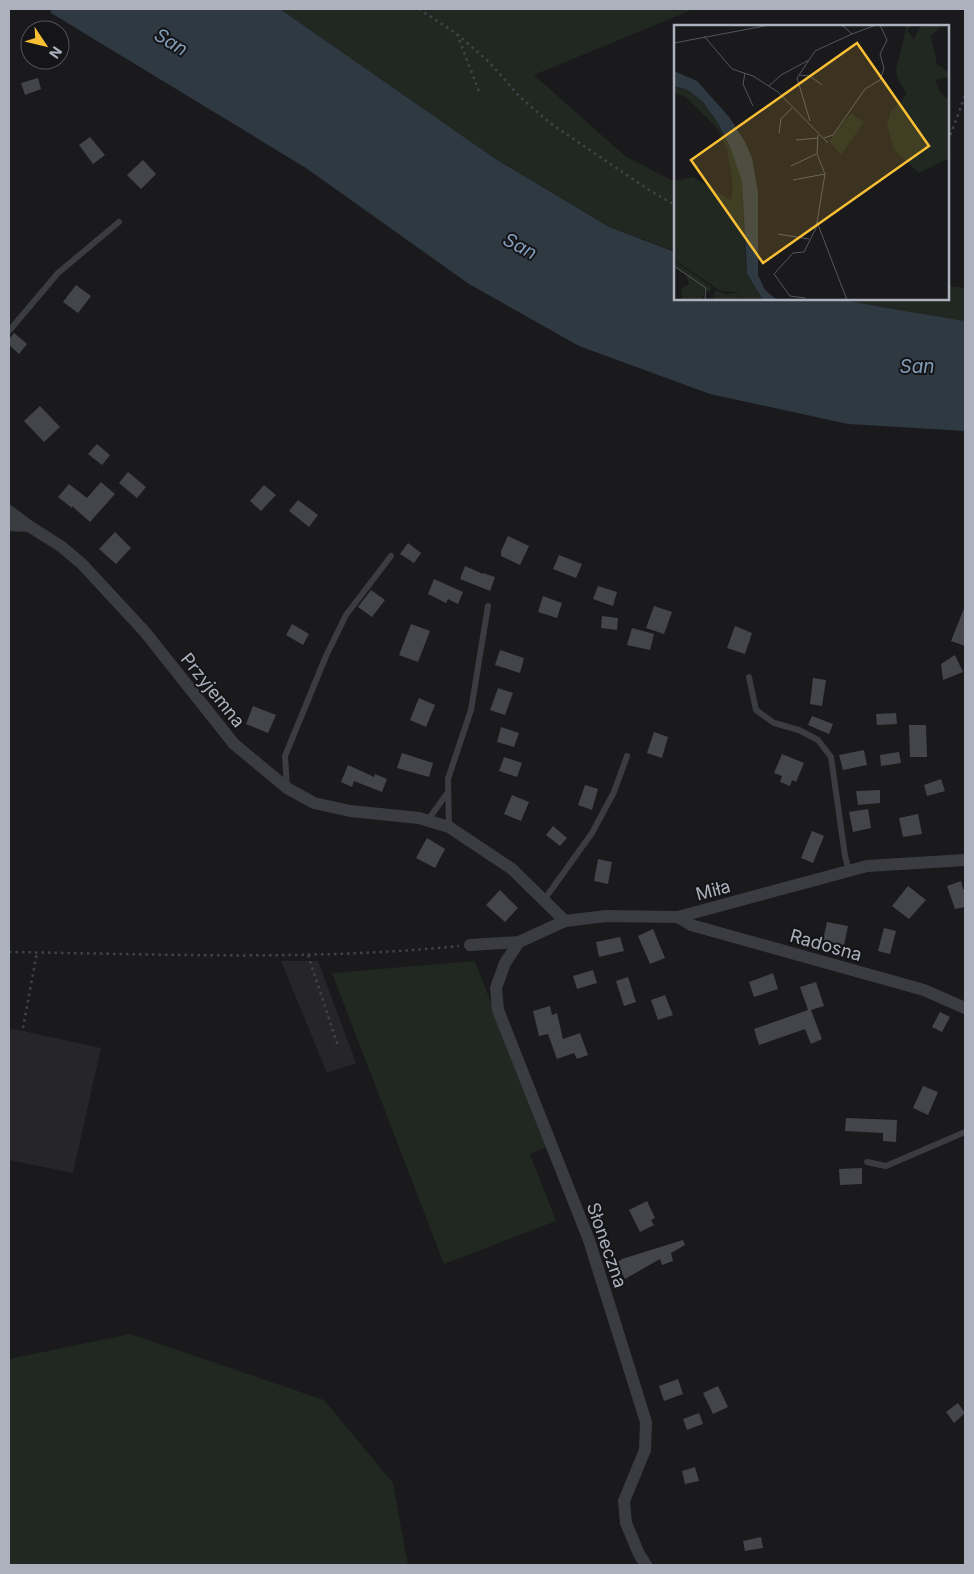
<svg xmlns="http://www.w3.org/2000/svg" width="974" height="1574" font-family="Inter,sans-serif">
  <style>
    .built { fill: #26262a }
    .green { fill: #202821 }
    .water { fill: #2f3942 }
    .building { fill: #44454a }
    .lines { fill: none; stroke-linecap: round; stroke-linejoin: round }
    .path { stroke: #414349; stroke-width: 2.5; stroke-dasharray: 2.5 4; stroke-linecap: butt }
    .lane { stroke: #3b3c42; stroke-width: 6 }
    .street { stroke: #3b3c42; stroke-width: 12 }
    .labels { text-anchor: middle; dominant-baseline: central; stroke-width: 4; stroke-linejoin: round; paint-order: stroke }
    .street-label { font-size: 18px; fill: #acb1bd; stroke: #151518 }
    .water-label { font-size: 19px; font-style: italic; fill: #839db9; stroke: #151518 }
    .inset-road { fill: none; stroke: #54565d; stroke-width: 1 }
    .view { fill: #fac035; fill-opacity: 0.15; stroke: #fac035; stroke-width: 2.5 }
    .inset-edge { fill: none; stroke: #acb1bd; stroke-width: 2.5 }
  </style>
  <rect width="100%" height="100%" fill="#1a1a1d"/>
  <path class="built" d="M281 961H318L356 1063 327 1073Z
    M9 1028 101 1048 73 1173 9 1160Z"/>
  <path class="green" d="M280 9H694L534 75 625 156 675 182V251L609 227 497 160Z
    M948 286 965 288V321L881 307 840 299H948Z
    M475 961 546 1147 530 1154 556 1221 444 1264 332 973Z
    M130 1334 324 1400 393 1483 408 1565H9V1359Z"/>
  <path class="water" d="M50 9H280L497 160 609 227 675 252V299H840L881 307 965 321V431L848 424 710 394 579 346 469 284 306 168 51 13Z"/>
  <path class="building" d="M38 78 41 89 25 95 21 83Z
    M90 137 105 155 93 164 79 145Z
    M143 160 156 174 141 189 127 175Z
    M76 285 91 296 78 313 63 302Z
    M14 333 27 344 19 354 9 345V339Z
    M40 406 60 427 44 442 24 421Z
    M97 444 110 455 102 465 88 454Z
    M128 472 146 487 137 498 119 483Z
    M101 482 115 494 90 522 72 506V508L58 497 69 484 87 498Z
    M264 485 276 495 261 511 250 501Z
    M298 500 318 515 309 527 289 511Z
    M115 532 131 548 116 564 99 549Z
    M508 536 529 546 520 565 501 556V551Z
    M408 543 421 553 414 563 400 554Z
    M559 555 582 564 576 578 553 569Z
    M465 566 483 574V573L495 577 490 591 460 579Z
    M434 579 463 592 458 604 448 599 446 603 428 594Z
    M598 586 617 592 613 606 593 599Z
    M371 590 385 600 372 617 358 607Z
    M543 596 562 603 557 618 538 612Z
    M654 606 672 612 664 634 646 628Z
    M965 606V646L951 641Z
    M602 616 618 618 617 630 601 628Z
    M292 624 309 634 303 645 286 635Z
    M411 624 430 631 418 662 399 655Z
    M735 626 752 633 745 654 727 648Z
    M632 628 654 634 650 650 627 645Z
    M500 650 524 658 520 673 495 665Z
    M955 655 963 672 943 680 941 664Z
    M813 678 826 680 822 706 810 704Z
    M498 688 513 693 505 715 490 710Z
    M419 698 435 705 426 727 410 720Z
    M253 706 276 715 268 733 246 724Z
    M896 713 897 724 877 725 876 714Z
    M812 716 833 724 829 734 808 725Z
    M909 725H926L927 757H910Z
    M501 727 519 733 514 747 497 742Z
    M654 732 668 737 662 758 647 753Z
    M864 750 867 765 843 770 839 755Z
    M899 752 901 763 881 766 880 755Z
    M402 753 433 763 429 777 397 768Z
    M782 754 804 763 796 782 792 780 790 786 780 782 782 776 774 773Z
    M504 757 522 763 517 777 499 771Z
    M348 765 374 777 375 774 387 779 382 792 354 781 352 787 341 782Z
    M941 779 945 791 927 796 924 785Z
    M585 785 598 789 592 810 578 805Z
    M880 790V803L858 805 856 791Z
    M512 795 529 802 521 821 504 814Z
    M868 809 871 828 853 832 849 812Z
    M918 814 922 834 903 837 899 818Z
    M553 826 567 838 560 846 546 835Z
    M812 831 824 836 813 863 801 858Z
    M427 838 445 849 435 868 416 858Z
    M598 859 612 862 608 884 594 881Z
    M961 881 963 889H965V907L955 909 947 886Z
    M908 886 926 900 909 919 892 906Z
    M500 890 518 908 505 922 486 905Z
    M827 922 848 926 844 945 823 940Z
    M884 928 896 931 890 954 878 951Z
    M653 929 665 958 650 964 638 936Z
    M620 937 624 951 599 957 596 942Z
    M593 970 597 983 577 989 573 976Z
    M773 973 778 989 754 997 749 982Z
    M628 977 636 1002 624 1006 616 981Z
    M816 982 824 1006 811 1010 822 1039 811 1044 805 1029 759 1045 754 1029 808 1010 800 987Z
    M665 995 673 1015 658 1020 651 1000Z
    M550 1006 552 1015 557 1013 563 1039 580 1033 588 1055 577 1059 574 1053 557 1059 548 1034 539 1036 533 1011Z
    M940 1012 950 1017 942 1032 932 1027Z
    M923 1086 938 1092 928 1115 913 1108Z
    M846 1118 897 1120 896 1142 883 1141V1133L845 1131Z
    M862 1168V1184L840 1185 839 1169Z
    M647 1201 655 1218 651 1220 654 1225 640 1232 629 1210Z
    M683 1240 685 1245 671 1253 673 1261 662 1265 660 1259 625 1279 616 1263 622 1259Z
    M678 1379 683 1394 664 1401 659 1386Z
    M718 1386 728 1407 713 1414 703 1393Z
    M958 1403 965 1413 954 1423 946 1412Z
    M699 1413 703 1424 687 1430 683 1419Z
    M695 1467 699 1481 685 1484 682 1471Z
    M761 1537 763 1548 745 1551 743 1541Z"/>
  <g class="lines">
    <path class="path" d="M419 9 457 34 480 94
      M457 34 489 62 520 97 550 123 649 190 675 205
      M948 141 965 96
      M9 952C159 954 310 961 459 946
      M308 955 338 1046
      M23 1028 37 952"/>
    <path class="lane" d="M9 331 58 273 119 222
      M749 677 756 710 774 723 799 730 818 740 831 757 845 856 849 871
      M287 787 285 756 326 656 346 615 391 556
      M428 820 448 792
      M449 827 448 779 471 710 488 606
      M544 900 592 833 614 792 627 756
      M867 1162 886 1166 965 1132"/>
    <path class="street" d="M9 511 29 526 62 547 82 564 145 632 234 744 287 788 314 803 350 811 419 818 449 827 512 869 565 921
      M9 525 29 526
      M678 917 691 925 924 990 965 1008
      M519 942 505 963 496 988 498 1010 589 1240 646 1422 645 1450 624 1501 626 1523 639 1554 646 1565
      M470 945 519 942 565 921 606 916 678 917 867 866 965 860"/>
  </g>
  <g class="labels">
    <g class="street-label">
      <text transform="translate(213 690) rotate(51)">Przyjemna</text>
      <text transform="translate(713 890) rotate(-15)">Miła</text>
      <text transform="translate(826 945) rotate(16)">Radosna</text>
      <text transform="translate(607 1245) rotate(71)">Słoneczna</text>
    </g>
    <g class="water-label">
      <text transform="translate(171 42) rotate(31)">San</text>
      <text transform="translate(520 246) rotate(28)">San</text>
      <text x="917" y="366">San</text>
    </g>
  </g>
  <g transform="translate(674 25)">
    <rect width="275" height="275" fill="#1a1a1d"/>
    <path d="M233 0H237L233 6 240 14 247 0H268L257 11 263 39 275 48V52L261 55 267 68 275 75V133L245 148 220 125 213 100 217 86 233 69 224 55 222 45ZM0 61 14 65 28 76 44 98 63 137 68 156 72 243 89 275H66L62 267 47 266 0 235V156L19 152 57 175 59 160 53 124 42 102 12 72 0 68ZM177 88 190 97 167 130 155 116ZM0 236 38 262 36 268 0 241ZM12 250 32 264 27 275H9L7 264 15 259ZM41 265 52 269 62 268 65 275H38Z" fill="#202821"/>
    <path d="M0 46 23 56 56 93 71 117 78 133 84 167V250L91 265 103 275H89L73 248 68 156 56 122 44 98 28 76 14 65 0 61Z" fill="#2f3942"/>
    <path class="inset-road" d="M168 0 178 9 202 0M30 11 58 44 79 51 104 67 154 118M0 18 96 0M71 48 69 59 79 81M125 50 136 51 148 60M95 61 107 50 135 35M136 96 123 53 141 26 178 9M105 108 107 94 118 83M150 113 159 110 191 64 206 55 210 43 206 29 213 15 206 0M122 115 144 113M117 141 142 129M119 155 151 149M143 197 173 275M104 209 135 214M0 241 32 263 31 275M131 273 116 271 100 249 119 228 130 227 142 203 151 149 143 129 144 110"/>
    <path class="view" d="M183 18 255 121 89 238 17 135Z"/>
    <rect width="275" height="275" class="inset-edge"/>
  </g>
  <rect width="974" height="1574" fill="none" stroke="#acb1bd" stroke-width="20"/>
  <g transform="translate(45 45) rotate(125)"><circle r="24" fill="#151518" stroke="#51535a"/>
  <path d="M0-4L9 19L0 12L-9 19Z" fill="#fac035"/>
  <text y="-8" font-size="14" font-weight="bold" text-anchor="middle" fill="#acb1bd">N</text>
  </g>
</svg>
